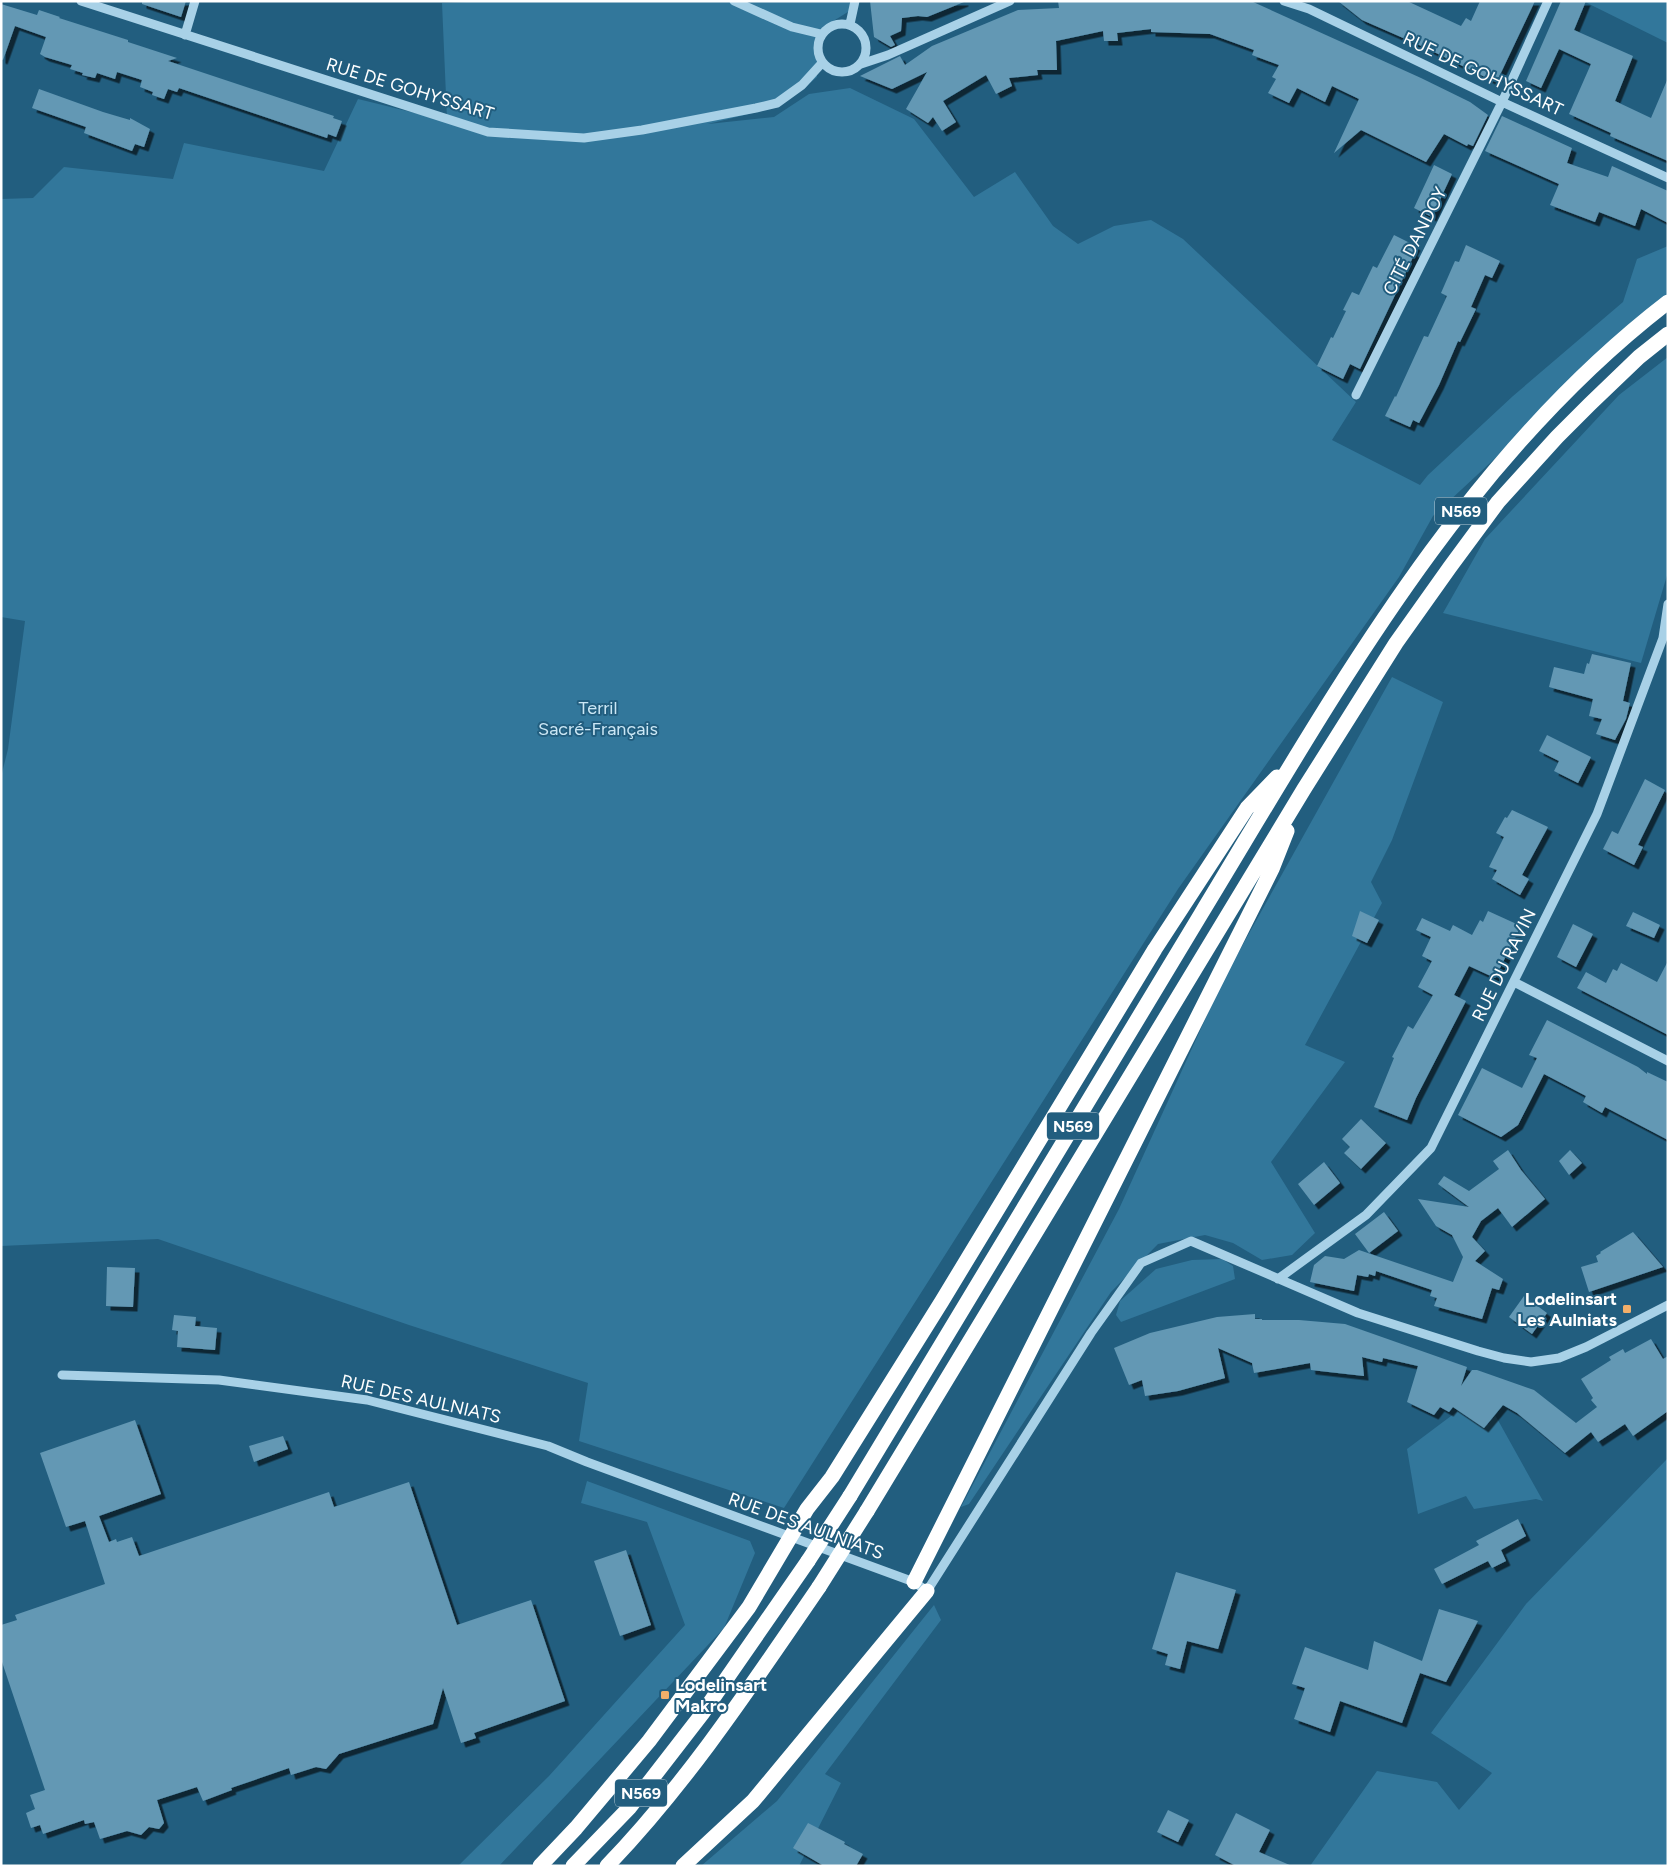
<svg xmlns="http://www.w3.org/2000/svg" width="1669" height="1867" font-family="Figtree,sans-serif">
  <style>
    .green { fill: #32779b }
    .building { fill: #6398b4; filter: url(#shadow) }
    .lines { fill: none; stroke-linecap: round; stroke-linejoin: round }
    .minor { stroke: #a8d1e7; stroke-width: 9 }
    .highway { stroke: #fff; stroke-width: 15 }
    .highway-bridge { stroke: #fff; stroke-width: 15 }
    .poi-dot { fill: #f2af6a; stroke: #225e7f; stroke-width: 2 }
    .labels { text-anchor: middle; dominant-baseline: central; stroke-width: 4; stroke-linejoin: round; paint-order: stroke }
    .shield { fill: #225e7f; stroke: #bdcfd9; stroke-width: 1 }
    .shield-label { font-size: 16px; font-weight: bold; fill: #fff }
    .street-label { font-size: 18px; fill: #fff; stroke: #225e7f }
    .park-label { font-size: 18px; fill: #cbe7f5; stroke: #225e7f }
    .poi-label { font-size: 18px; font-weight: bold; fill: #fff; stroke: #225e7f; text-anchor: end }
  </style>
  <defs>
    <filter id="shadow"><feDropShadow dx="4.5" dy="4.5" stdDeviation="0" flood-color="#0009"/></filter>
  </defs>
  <rect width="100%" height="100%" fill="#225e7f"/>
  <path class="green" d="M490 1H850L851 10 827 25 817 34V77L802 90 777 107 708 124 774 117 809 94 850 88 914 119 974 197 1015 172 1053 226 1078 244 1114 226 1151 220 1183 239 1356 402 1332 440 1420 485 1428 475 1513 396 1623 302 1637 259 1668 246V295L1631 332 1433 516 1399 577 1178 889 784 1508 579 1441 588 1383 409 1325 158 1239 1 1246V777L8 749 25 621 1 617V199L33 198 64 167 173 179 184 143 324 171 358 99 468 126 447 119 442 3Z
    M1583 1H1668V43Z
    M1668 357V572L1641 663 1443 613 1485 539 1619 395Z
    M1392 677 1443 702 1392 840 1371 882 1382 903 1305 1045 1345 1062 1271 1162 1315 1233 1292 1255 1262 1260 1233 1243 1205 1235 1158 1244 1111 1292 969 1504 961 1507 1119 1209 1223 980Z
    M1222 1259 1233 1266 1235 1279 1121 1322 1116 1315 1120 1301 1156 1269 1192 1260Z
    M1467 1404 1494 1413 1543 1501 1536 1499 1474 1509 1466 1496 1418 1514 1407 1449Z
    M1668 1458V1866H1310L1377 1771 1437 1782 1459 1810 1492 1773 1431 1733 1526 1604Z
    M587 1481 750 1541 755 1553 724 1628 499 1866H458L549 1776 685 1625 647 1522 581 1503Z
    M934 1605 941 1620 825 1774 841 1783 799 1866H701L777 1801Z"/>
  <path class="building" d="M142 1H186L181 17 142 4Z
    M870 1H964V2L927 17 918 16 902 18 901 31 890 36 895 45 891 47 874 37Z
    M1058 1H1251L1421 78 1470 102 1488 115 1473 146 1468 144 1467 146 1444 134 1426 162 1361 130 1334 153 1359 99 1332 86 1325 102 1297 88 1289 103 1268 93 1276 79 1272 77 1279 65 1252 55 1254 50 1210 34 1151 32V29L1117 33 1118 41H1104L1103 31 1056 41 1057 70H1037L1038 75 1009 78 1012 86 996 94 986 75 943 101 956 122 942 131 933 117 928 123 906 109 927 72 892 89 860 76 900 56 905 65 932 46 1018 10 1059 8Z
    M1338 1H1407L1461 26 1466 18 1471 21 1480 1H1535L1499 77 1491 80 1426 48 1362 20Z
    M1561 1H1586L1574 30 1633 56 1615 101 1651 118 1668 78V161L1610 136 1611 133 1569 114 1591 64 1559 49 1541 88 1526 81Z
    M1 4 37 15 39 10 60 17 59 18 128 40V42L177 58 168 61 334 116 333 118 342 121 336 137 328 134 327 138 179 88 177 92 168 89 164 99 152 95 153 92 140 87 142 80 117 72 115 79 97 73 95 78 82 75 83 73 70 69 72 65 45 57 40 54 46 37 15 26 3 60 1 59Z
    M39 89 103 112 130 120V118L150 129 144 147 135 144 132 151 84 133 86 127 32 108Z
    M1502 116 1572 148 1567 163 1608 177 1612 166 1668 191V223L1641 209 1635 226 1599 212 1595 222 1550 205 1559 184 1485 151Z
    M1434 165 1452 174 1432 217 1414 208Z
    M1394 235 1416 246 1413 252 1415 253 1360 369 1350 364 1343 379 1317 366 1331 337 1333 338 1346 311 1343 310 1352 292 1359 295 1373 266 1377 268Z
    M1466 245 1500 261 1492 278 1485 275 1471 307 1476 309 1460 342 1458 341 1439 385 1419 423 1413 420 1410 427 1385 416 1395 396 1396 397 1424 336 1428 337 1447 296 1441 293 1455 261 1459 262Z
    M1592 654 1631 663 1623 701 1630 703 1626 719 1615 740 1596 734 1602 719 1589 716 1593 699 1549 687 1554 667 1584 674 1587 663 1589 664Z
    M1547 735 1591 757 1578 783 1554 771 1559 761 1539 751Z
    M1645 779 1665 790 1638 845 1643 847 1634 865 1603 849 1612 831 1618 834Z
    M1512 810 1548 827 1522 875 1529 879 1520 895 1492 879 1497 870 1489 867 1504 837 1496 833 1505 817 1507 818Z
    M1360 911 1379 920 1367 943 1352 936Z
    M1488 911 1521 926 1495 978 1469 966 1454 995 1466 1001 1416 1098 1407 1120 1374 1107 1394 1058 1392 1057 1408 1026 1413 1029 1433 995 1418 987 1432 961 1422 956 1431 937 1416 930 1422 918 1450 931 1453 925 1472 935 1480 920 1483 922Z
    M1633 912 1660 925 1654 938 1626 926Z
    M1573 924 1593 934 1576 967 1557 957Z
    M1668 961V1035L1577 988 1586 972 1606 983 1613 969 1617 971 1621 963 1657 982Z
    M1547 1020 1638 1067 1647 1074V1072L1668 1082V1140L1605 1107 1602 1113 1583 1102 1586 1096 1544 1074 1518 1125 1501 1137 1458 1115 1482 1068 1522 1088 1537 1058 1529 1055Z
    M1361 1119 1386 1143 1361 1169 1344 1153 1350 1147 1342 1139Z
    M1508 1150 1521 1170 1545 1199 1512 1227 1498 1208 1481 1221 1472 1237 1485 1251 1475 1261 1503 1279 1499 1290 1492 1288 1482 1319 1434 1306 1437 1298 1430 1296 1432 1290 1376 1271 1375 1276 1369 1274 1368 1277 1357 1275 1354 1291 1310 1282 1314 1265 1325 1256 1344 1259 1359 1250 1453 1282 1463 1257 1452 1235 1436 1226 1418 1199 1469 1207 1438 1184 1444 1176 1469 1191 1499 1169 1493 1161Z
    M1570 1150 1582 1163 1569 1175 1559 1161Z
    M1324 1162 1340 1183 1314 1205 1298 1184Z
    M1384 1212 1398 1231 1369 1253 1355 1234Z
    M1633 1232 1663 1267 1589 1292 1581 1267 1598 1262 1596 1256 1601 1253 1600 1252Z
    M107 1267 135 1268 133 1307 106 1306Z
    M1524 1296 1547 1313 1532 1334 1509 1317Z
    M1255 1314V1319H1262V1320H1299L1345 1324 1467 1367 1461 1386 1472 1370H1477L1534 1390 1576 1423 1597 1407 1591 1400 1593 1398 1581 1379 1611 1360 1609 1357 1623 1349 1625 1353 1651 1339 1663 1359 1668 1356V1411L1633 1436 1625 1424 1598 1442 1591 1432 1565 1453 1517 1413 1503 1405 1484 1428 1453 1407 1449 1412 1440 1407 1434 1415 1407 1402 1418 1366 1383 1358 1382 1362 1362 1357 1364 1376 1311 1370 1310 1363 1254 1373 1252 1363 1218 1348 1225 1378 1178 1391 1145 1396 1142 1380 1129 1385 1114 1348 1150 1333 1217 1317Z
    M174 1315 196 1317 195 1326 217 1328 215 1350 177 1347 178 1331 172 1330Z
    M135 1420 161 1494 99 1516 109 1542 116 1539 117 1542 132 1537 139 1556 329 1492 334 1507 409 1482 457 1625 531 1600 565 1701 474 1733 476 1738 461 1743 443 1688 433 1724 339 1754 326 1769 316 1767 291 1775 289 1768 231 1788 232 1790 203 1801 197 1787 157 1800 164 1823 159 1829 149 1827 141 1835 127 1831 100 1839 94 1822 85 1824 84 1820 43 1834 40 1825 31 1828 26 1813 35 1809 30 1795 45 1790 1 1659V1625L17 1620 15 1615 105 1584 85 1521 66 1527 40 1453Z
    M283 1436 288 1449 254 1462 249 1446Z
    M1518 1519 1526 1536 1501 1550 1506 1561 1492 1568 1488 1561 1442 1584 1434 1569 1479 1545 1476 1541Z
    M626 1550 651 1625 620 1636 594 1561Z
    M1176 1572 1236 1590 1218 1649 1187 1641 1180 1669 1165 1665 1168 1654 1152 1649Z
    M1439 1609 1478 1621 1446 1682 1420 1673 1402 1723 1340 1701 1330 1732 1294 1719 1305 1688 1292 1684 1305 1647 1368 1670 1374 1641 1422 1661Z
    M1168 1810 1189 1820 1178 1842 1157 1832Z
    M1236 1813 1270 1830 1259 1852 1292 1866H1236L1215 1855Z
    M808 1823 845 1842 844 1844 863 1854 856 1866H824L793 1848Z"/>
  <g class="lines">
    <path class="minor" d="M81 1 488 132 584 138 642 130 756 108 777 103 802 85 822 63
      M734 1 792 27 821 34
      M1284 1 1309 9 1502 102 1668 178
      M818 48a24 24 0 1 1 48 0a24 24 0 1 1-48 0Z
      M850 24 855 1
      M185 35 195 1
      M861 64 888 55 1010 1
      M1356 395 1502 102 1548 1
      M1514 982 1668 1061
      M1278 1279 1366 1215 1431 1148 1597 814 1663 638 1668 604
      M62 1375 219 1380 367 1400 548 1446 587 1462 914 1582 927 1591 1091 1333 1141 1263 1191 1241 1358 1313 1478 1351 1504 1358 1531 1362 1559 1358 1586 1347 1668 1305"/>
    <path class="highway" d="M850 1496C967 1302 1084 1108 1201 914 1334 695 1461 461 1668 302
      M867 1511 1304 789 1396 643 1450 567 1498 502 1557 437 1590 404 1639 357 1668 334
      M914 1582 1272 869 1287 831
      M540 1866 576 1828 649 1741 749 1607 807 1509 832 1477 942 1301 1155 949 1247 808 1277 777
      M573 1866 630 1807 702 1714 808 1561
      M607 1866C688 1782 753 1683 819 1587
      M683 1866 753 1801 927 1591"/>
    <path class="highway-bridge" d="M808 1561 850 1496
      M819 1587 867 1511"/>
  </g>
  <g class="poi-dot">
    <rect x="1622" y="1304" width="10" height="10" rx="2.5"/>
    <rect x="660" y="1690" width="10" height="10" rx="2.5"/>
  </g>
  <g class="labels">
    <g class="shield">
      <rect x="1435" y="497.5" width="52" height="27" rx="4"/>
      <rect x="1047" y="1112.5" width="52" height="27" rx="4"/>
      <rect x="615" y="1779.5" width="52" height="27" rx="4"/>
    </g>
    <g class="shield-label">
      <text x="1461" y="511">N569</text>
      <text x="1073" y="1126">N569</text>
      <text x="641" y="1793">N569</text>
    </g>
    <g class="street-label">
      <text transform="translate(1483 74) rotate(25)">RUE DE GOHYSSART</text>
      <text transform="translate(410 89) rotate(17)">RUE DE GOHYSSART</text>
      <text transform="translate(1415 241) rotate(-63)">CITÉ DANDOY</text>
      <text transform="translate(1504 965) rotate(-64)">RUE DU RAVIN</text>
      <text transform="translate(421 1399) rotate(13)">RUE DES AULNIATS</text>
      <text transform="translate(806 1526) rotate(20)">RUE DES AULNIATS</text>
    </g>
    <g class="park-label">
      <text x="598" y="708">Terril<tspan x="598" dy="21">Sacré-Français</tspan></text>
    </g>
    <g class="poi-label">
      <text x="1617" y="1299">Lodelinsart<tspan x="1617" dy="21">Les Aulniats</tspan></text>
      <text x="675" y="1685" text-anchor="start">Lodelinsart<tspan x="675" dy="21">Makro</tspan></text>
    </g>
  </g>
  <rect width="1669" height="1867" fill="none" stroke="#ffffff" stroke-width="5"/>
</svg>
